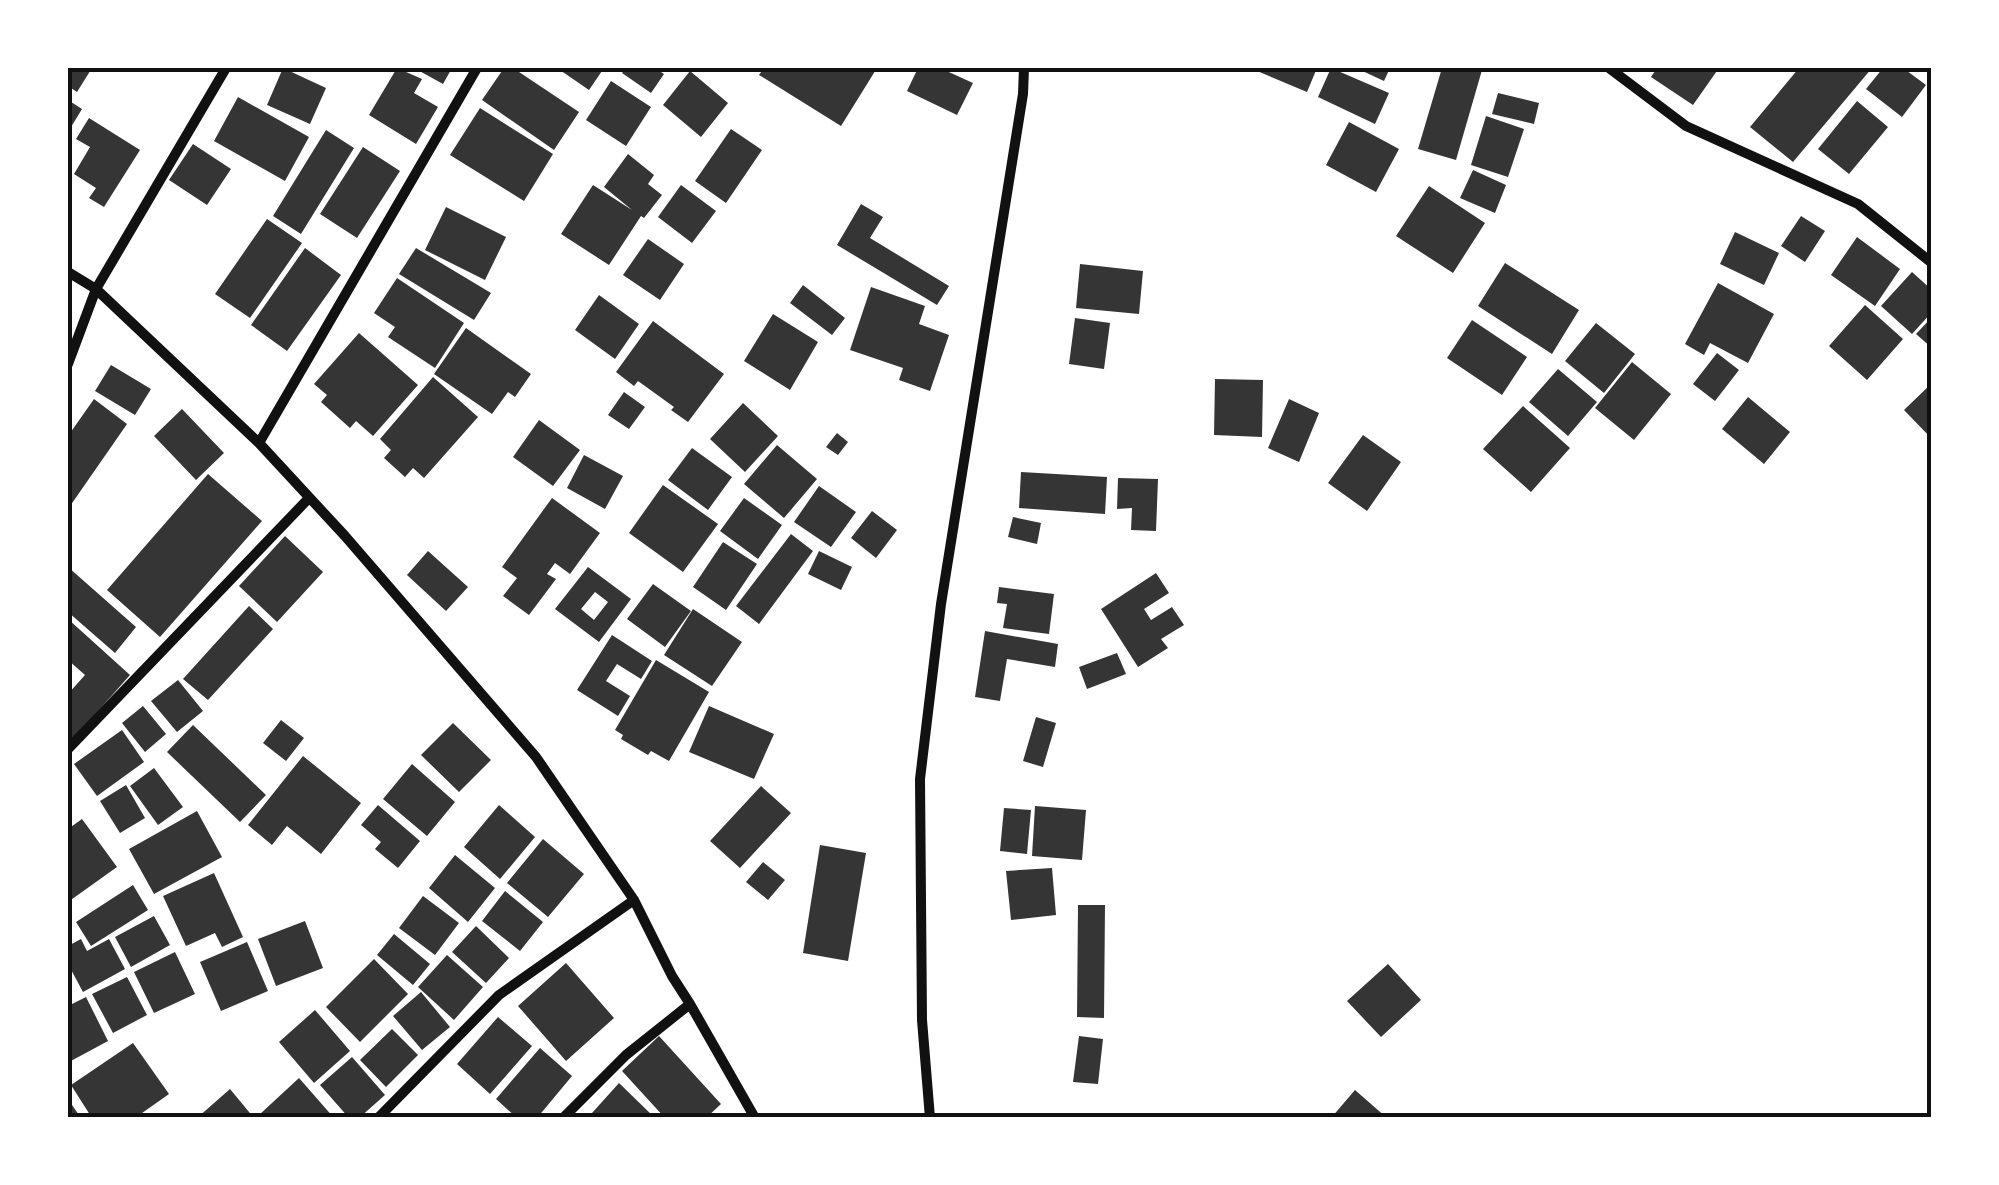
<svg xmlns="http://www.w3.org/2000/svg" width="1999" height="1185" font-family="'Archivo Narrow',sans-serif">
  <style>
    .building { fill: #353535; fill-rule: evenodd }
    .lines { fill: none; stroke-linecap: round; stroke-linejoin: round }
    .minor { stroke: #111; stroke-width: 10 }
    .neatline { fill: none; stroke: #111; stroke-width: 4 }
  </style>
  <rect width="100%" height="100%" fill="#fff"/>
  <path class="building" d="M68 68H92L77 92 68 86Z
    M283 68 326 88 310 124 267 105Z
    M397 68 422 79 414 93 438 107 416 144 369 115Z
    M414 68H452L443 84Z
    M504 68H513L579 112 554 150 482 100Z
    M557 68H604L589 90Z
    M626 68H655L664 74 651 93 622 73Z
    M764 68H877L841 126 759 75Z
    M918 68H940L973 83 957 115 907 91Z
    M1250 68H1317L1307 92Z
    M1331 68 1389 93 1375 124 1318 97Z
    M1356 68H1390L1384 81Z
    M1442 68 1482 70 1456 160 1418 149Z
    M1657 68H1719L1693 105 1651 77Z
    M1799 68H1872L1793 162 1750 127Z
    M1883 68H1903L1926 85 1902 117 1866 89Z
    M690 71 728 103 701 137 663 105Z
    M611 81 651 107 626 146 586 120Z
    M1498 93 1539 103 1534 124 1492 114Z
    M238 97 309 137 285 181 214 141Z
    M68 100 82 109 68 132Z
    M1857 101 1888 127 1849 174 1818 149Z
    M480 108 553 154 524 201 450 155Z
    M1486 116 1524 129 1508 177 1471 165Z
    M89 118 140 150 104 207 89 198 96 188 74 174 90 147 76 139Z
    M1349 122 1399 149 1376 192 1326 165Z
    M731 129 762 150 726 203 695 181Z
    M326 130 354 148 301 234 273 216Z
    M193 144 231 169 207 205 169 180Z
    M363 147 400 171 357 238 320 214Z
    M628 154 654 175 648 184 662 195 644 218 641 216 609 265 561 234 593 185 632 210 604 187Z
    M1473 170 1506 185 1495 213 1460 198Z
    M681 185 716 211 692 243 658 217Z
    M1429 186 1485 223 1453 273 1396 236Z
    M861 204 883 217 870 238 949 286 937 305 837 245Z
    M446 207 506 237 485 280 425 250Z
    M1801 216 1825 231 1805 262 1781 246Z
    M267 219 302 243 250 318 215 294Z
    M1735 232 1779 253 1764 285 1720 264Z
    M1857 237 1900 269 1875 306 1831 275Z
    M648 239 684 264 660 300 623 275Z
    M305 248 341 275 287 351 251 325Z
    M416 248 491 293 474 320 399 274Z
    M1505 263 1579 310 1552 354 1478 306Z
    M1080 264 1143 271 1139 314 1076 308Z
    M1912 272 1932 290V312L1912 334 1881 306Z
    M397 278 464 323 435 368 388 337 395 327 374 313Z
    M1718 283 1774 314 1748 363 1710 343 1704 355 1685 344Z
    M803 285 845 318 832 335 790 303Z
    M871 287 925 306 919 324 949 335 930 391 899 380 903 368 850 350Z
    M599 295 639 324 615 359 575 330Z
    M1865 305 1903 339 1867 380 1829 346Z
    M773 314 818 342 790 390 744 361Z
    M1932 317V348L1916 334Z
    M1075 318 1110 323 1104 369 1069 364Z
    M1472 320 1527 357 1502 395 1447 358Z
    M653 321 724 374 688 422 671 410 674 407 638 381 634 386 616 372Z
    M1596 323 1635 354 1604 393 1565 361Z
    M466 328 531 374 515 397 508 392 492 414 434 374Z
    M359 333 418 385 373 436 356 421 350 428 321 402 327 395 314 384Z
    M1717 353 1739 370 1715 401 1693 384Z
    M1632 362 1671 394 1634 440 1595 408Z
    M111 365 151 389 135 415 95 391Z
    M1558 369 1597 402 1568 436 1529 402Z
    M433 377 478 417 424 478 413 468 405 477 384 458 391 450 380 439Z
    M1215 379 1263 380 1262 437 1214 435Z
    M1932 383V439L1904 410Z
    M624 392 645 407 629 429 608 415Z
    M1748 397 1790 432 1764 464 1722 429Z
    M94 399 127 424 68 509V436Z
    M1289 399 1319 413 1299 462 1268 448Z
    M743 403 778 436 745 472 710 439Z
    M1523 406 1570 448 1531 492 1483 449Z
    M182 409 224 453 196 480 154 436Z
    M539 420 580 450 553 486 513 457Z
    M837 433 848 442 838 455 826 447Z
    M1363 435 1401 462 1367 511 1328 483Z
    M777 445 817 479 784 518 744 484Z
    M692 448 732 477 708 510 668 480Z
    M584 455 623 476 605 509 567 488Z
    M1021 472 1107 477 1105 514 1019 508Z
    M208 474 262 521 160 637 107 590Z
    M1118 478 1158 479 1156 531 1131 530 1132 508 1117 509Z
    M663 485 718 524 683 572 629 533Z
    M819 486 856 512 831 547 794 522Z
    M552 498 600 533 570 574 555 563 547 574 556 579 529 615 503 596 517 578 502 567Z
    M744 498 782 525 758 559 720 531Z
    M872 511 897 530 876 558 851 538Z
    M1013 517 1041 523 1037 544 1008 537Z
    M791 534 813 551 759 624 736 606Z
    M285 536 323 572 277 622 239 586Z
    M723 542 757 564 726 610 693 587Z
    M428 551 468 587 446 611 407 575Z
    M819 551 852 567 841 590 808 574Z
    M68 567 136 627 115 653 68 612Z
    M588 567 631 599 599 642 555 609ZM595 592 608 602 594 620 581 609Z
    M1156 573 1169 593 1144 609 1151 620 1172 607 1184 625 1161 639 1168 648 1138 667 1101 609Z
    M653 584 691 611 665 647 627 619Z
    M999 587 1054 594 1049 634 1003 628 1007 604 997 603Z
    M249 606 273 629 208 700 183 679Z
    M693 609 742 642 712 686 664 655Z
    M68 619 130 675 68 745V694L85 675 68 660Z
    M985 631 1058 644 1055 667 1007 659 1000 701 975 697Z
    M612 635 652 661 641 679 617 664 606 681 630 696 618 716 577 690Z
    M1117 653 1126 674 1087 689 1079 667Z
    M656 660 709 692 669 761 651 751 648 755 621 739 623 735 615 730Z
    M178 680 203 711 177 732 151 701Z
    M143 706 166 734 145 752 122 723Z
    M709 706 774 734 754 779 689 752Z
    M1036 717 1056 723 1043 767 1023 761Z
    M281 720 304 738 286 761 263 743Z
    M453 723 491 760 459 792 421 755Z
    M193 725 266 795 240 822 167 752Z
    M122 730 144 762 97 796 74 764Z
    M303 756 361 803 321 854 287 826 272 845 248 825Z
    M412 764 455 802 427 836 383 799Z
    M154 768 183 807 158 825 130 786Z
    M126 785 145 818 120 833 100 801Z
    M761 786 791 813 740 868 710 841Z
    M378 805 420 841 398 868 375 849 381 842 361 825Z
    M499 805 535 837 500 879 464 847Z
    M1035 806 1086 810 1082 860 1032 856Z
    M1004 808 1031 810 1027 854 1000 851Z
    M197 811 222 857 154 894 129 849Z
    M82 819 117 867 68 902V829Z
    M543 839 584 874 548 917 507 883Z
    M820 845 866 853 848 961 803 953Z
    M455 855 495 888 468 922 429 888Z
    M763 862 785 880 768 900 746 882Z
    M1052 868 1056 915 1011 920 1006 871Z
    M214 873 243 937 222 947 215 933 186 946 163 896Z
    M133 885 148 910 91 946 76 922Z
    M505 891 543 922 520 951 482 921Z
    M423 896 459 923 435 955 399 928Z
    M1078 905H1105L1104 1018 1077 1017Z
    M154 916 170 945 131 967 115 937Z
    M305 921 323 968 276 986 258 939Z
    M476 926 509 958 486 983 452 952Z
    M394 934 430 964 413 985 377 955Z
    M81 939 87 951 109 939 125 969 83 992 68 964V946Z
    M247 942 268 991 221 1011 200 962Z
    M175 952 195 994 154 1013 134 972Z
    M447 955 483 987 454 1020 418 987Z
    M374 959 408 994 360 1042 326 1007Z
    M566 963 614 1018 566 1061 518 1006Z
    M1388 964 1421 1000 1381 1037 1347 1001Z
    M127 977 147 1015 113 1033 92 994Z
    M421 992 450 1027 422 1050 393 1016Z
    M86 997 108 1041 69 1062 68 1006Z
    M315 1010 350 1051 314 1083 279 1042Z
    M498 1017 532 1046 490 1094 457 1064Z
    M392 1029 418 1055 386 1087 360 1060Z
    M659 1036 721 1104 706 1118H665L622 1071Z
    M1079 1036 1103 1039 1098 1084 1073 1082Z
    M133 1043 169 1094 135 1118H92L71 1085Z
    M540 1048 572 1076 537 1118H517L496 1099Z
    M352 1057 385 1095 359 1118H349L320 1085Z
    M299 1078 334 1118H261L259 1115Z
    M619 1083 655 1118H597L592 1113Z
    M230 1089 254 1118H197Z
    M1355 1090 1387 1118H1331Z
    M68 1099 81 1118H68Z"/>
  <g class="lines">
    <path class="minor" d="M1609 68 1686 126 1858 204 1932 263
      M68 272 96 289 259 443 345 536 536 757 634 900 672 976 690 1004 626 1055 563 1118
      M68 364 96 289 226 68
      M259 443 477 68
      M68 749 309 498
      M690 1004 755 1118
      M378 1118 499 995 634 900
      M930 1118 922 1020 920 779 941 604 1023 94 1024 68"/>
  </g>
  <rect width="1999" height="1185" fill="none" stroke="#ffffff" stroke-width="140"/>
  <rect x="70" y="70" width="1859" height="1045" class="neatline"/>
</svg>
